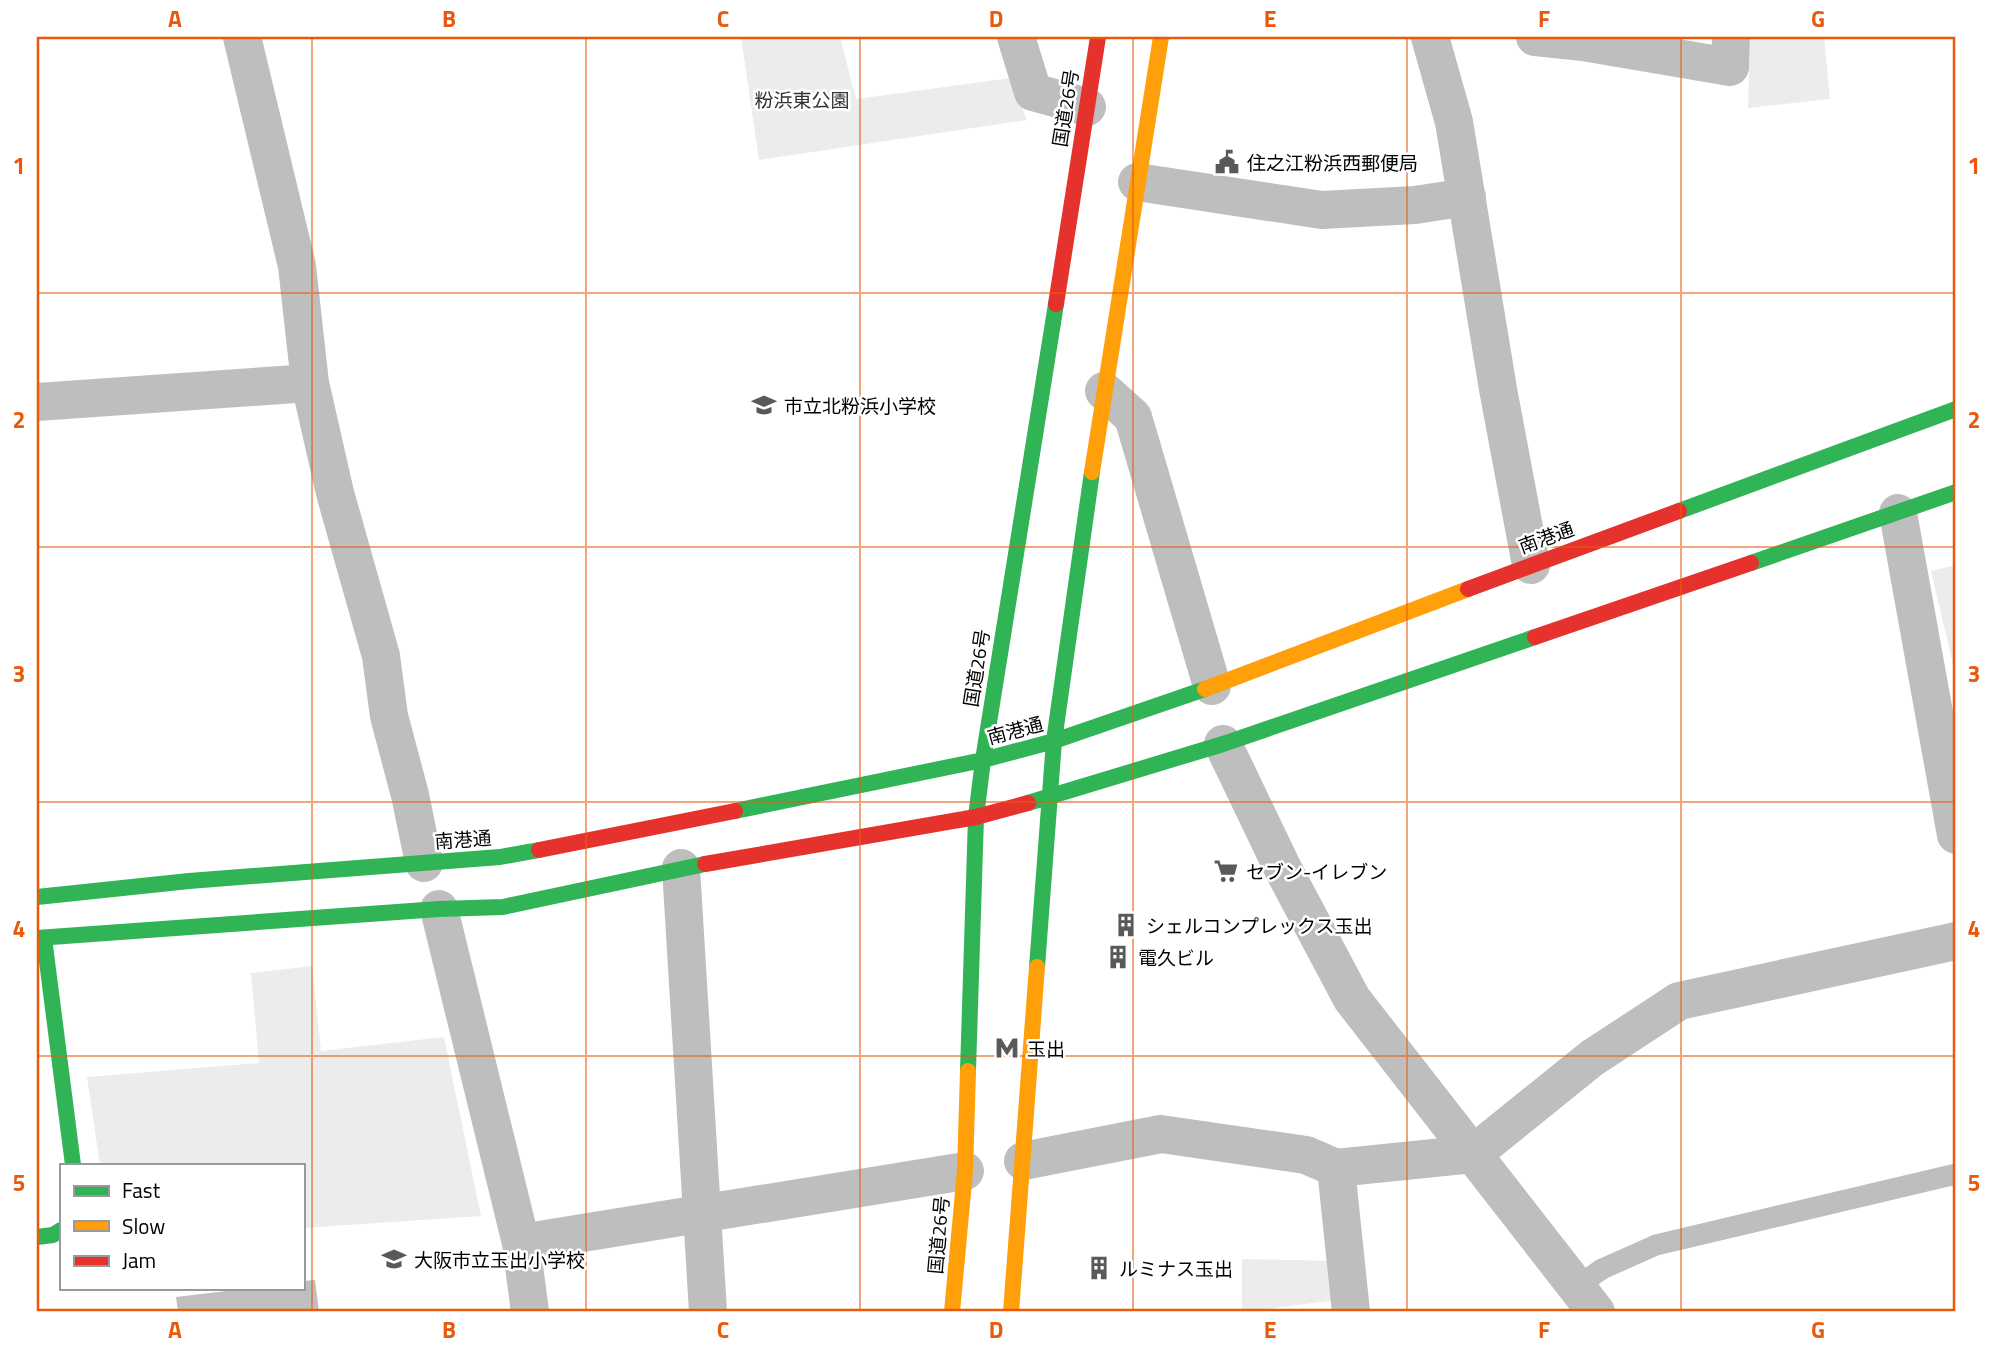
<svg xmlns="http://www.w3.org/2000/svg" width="1993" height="1349" font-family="'Titillium Web','Noto Sans JP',sans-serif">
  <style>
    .green { fill: #ececec }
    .water { fill: #bfbfbf }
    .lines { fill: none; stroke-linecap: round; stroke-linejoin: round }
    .lane { stroke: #bebebe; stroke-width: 21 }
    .street { stroke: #bebebe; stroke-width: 38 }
    .fast { stroke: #30b455; stroke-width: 16 }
    .slow { stroke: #ff9f0a; stroke-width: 16 }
    .jam { stroke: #e5322d; stroke-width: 16 }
    .grid { fill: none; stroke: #e8590c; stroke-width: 2; stroke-opacity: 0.55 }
    .labels { text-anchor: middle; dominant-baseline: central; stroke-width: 5; stroke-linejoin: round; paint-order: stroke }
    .park-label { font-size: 19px; fill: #333; stroke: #fff }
    .street-label { font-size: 19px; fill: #000; stroke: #fff }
    .poi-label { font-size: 19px; fill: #000; stroke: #fff; text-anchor: start }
    .neatline { fill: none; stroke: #e8590c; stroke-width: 2.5 }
    .grid-label { font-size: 23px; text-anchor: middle; font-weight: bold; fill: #e8590c }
  </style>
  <rect width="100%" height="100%" fill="#fff"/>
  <path class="green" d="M741 37H840L856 99 1011 78 1027 120 759 160Z
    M1750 37H1824L1830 99 1748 108Z
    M1956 565V677L1931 571Z
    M312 966 321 1051 444 1037 481 1216 303 1228V1165H100L87 1077 259 1063 251 973Z
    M1242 1259 1335 1261 1337 1300 1242 1312Z"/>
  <path class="water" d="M315 1280 319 1312H178L176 1297 252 1288H303V1281Z"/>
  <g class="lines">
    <path class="lane" d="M1576 1287 1602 1269 1656 1245 1956 1174"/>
    <path class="street" d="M242 37 297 266 310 383 335 493 381 656 389 716 410 795 424 863
      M1016 37 1033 92 1087 107
      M1430 37 1454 122 1498 389 1531 565
      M1535 37 1583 42 1584 37
      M1583 42 1730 67 1731 37
      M1137 182 1322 210 1415 205 1467 197
      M1104 391 1133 417 1212 686
      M37 402 310 383
      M1898 513 1956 835
      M1223 744 1283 869 1352 999 1596 1312
      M681 868 708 1312
      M439 909 521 1243 530 1312
      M1023 1161 1161 1134 1306 1155 1336 1168 1473 1154 1592 1058 1679 1001 1956 941
      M1336 1168 1351 1312
      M521 1243 965 1171"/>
    <path class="fast" d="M1679 511 1956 409
      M1751 563 1956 492
      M1028 803 1223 744 1535 637
      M735 811 983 760 1054 741 1205 689
      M37 897 189 881 500 857 539 850
      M37 938 439 909 503 907 705 864
      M44 938 73 1165
      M1037 967 1054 741 1092 472
      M968 1071 976 817 983 760 1056 304
      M37 1237 53 1235 61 1230"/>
    <path class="slow" d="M1092 472 1161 37
      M1205 689 1468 589
      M952 1312 965 1171 968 1071
      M1011 1312 1037 967"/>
    <path class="jam" d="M1056 304 1098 37
      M1468 589 1679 511
      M1535 637 1751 563
      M539 850 735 811
      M705 864 976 817 1028 803"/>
  </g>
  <path class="grid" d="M312 37V1312M586 37V1312M860 37V1312M1133 37V1312M1407 37V1312M1681 37V1312M37 293H1956M37 547H1956M37 802H1956M37 1056H1956"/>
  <defs>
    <g id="civic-bare" transform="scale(1.89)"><path d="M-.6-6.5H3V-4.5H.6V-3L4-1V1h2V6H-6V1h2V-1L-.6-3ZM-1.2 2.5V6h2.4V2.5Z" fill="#595959" stroke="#fff" stroke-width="2.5" paint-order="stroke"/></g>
    <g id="school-bare" transform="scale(1.89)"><path d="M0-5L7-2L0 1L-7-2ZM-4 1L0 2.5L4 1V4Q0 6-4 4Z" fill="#595959" stroke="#fff" stroke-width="2.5" paint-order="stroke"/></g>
    <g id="supermarket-bare" transform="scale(1.89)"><path d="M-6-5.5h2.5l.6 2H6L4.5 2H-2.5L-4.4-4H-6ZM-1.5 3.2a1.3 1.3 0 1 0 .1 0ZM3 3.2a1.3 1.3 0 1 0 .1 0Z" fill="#595959" stroke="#fff" stroke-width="2.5" paint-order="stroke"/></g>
    <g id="building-bare" transform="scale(1.89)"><path d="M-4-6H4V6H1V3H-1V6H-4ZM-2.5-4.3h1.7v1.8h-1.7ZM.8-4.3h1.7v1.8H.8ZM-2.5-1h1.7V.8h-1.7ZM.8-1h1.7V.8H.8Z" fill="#595959" stroke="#fff" stroke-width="2.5" paint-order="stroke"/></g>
    <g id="metro-bare" transform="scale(1.89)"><path d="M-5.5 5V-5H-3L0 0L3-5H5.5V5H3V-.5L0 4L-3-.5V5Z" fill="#595959" stroke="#fff" stroke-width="2.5" paint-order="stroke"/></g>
  </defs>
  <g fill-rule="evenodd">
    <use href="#civic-bare" x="1227" y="162"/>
    <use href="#school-bare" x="764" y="405"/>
    <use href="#supermarket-bare" x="1226" y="871"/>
    <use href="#building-bare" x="1126" y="925"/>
    <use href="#building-bare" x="1118" y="957"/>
    <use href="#metro-bare" x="1007" y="1048"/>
    <use href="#school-bare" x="394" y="1259"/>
    <use href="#building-bare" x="1099" y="1268"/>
  </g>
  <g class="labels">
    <g class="park-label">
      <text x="802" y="99">粉浜東公園</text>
    </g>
    <g class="street-label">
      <text transform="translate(1065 108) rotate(-81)">国道26号</text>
      <text transform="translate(1546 537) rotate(-20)">南港通</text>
      <text transform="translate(976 668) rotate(-81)">国道26号</text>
      <text transform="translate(1015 730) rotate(-15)">南港通</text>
      <text transform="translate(463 839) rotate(-4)">南港通</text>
      <text transform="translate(938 1235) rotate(-85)">国道26号</text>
    </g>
    <g class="poi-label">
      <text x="1247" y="162">住之江粉浜西郵便局</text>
      <text x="784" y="405">市立北粉浜小学校</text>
      <text x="1246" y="871">セブン-イレブン</text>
      <text x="1146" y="925">シェルコンプレックス玉出</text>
      <text x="1138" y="957">電久ビル</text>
      <text x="1027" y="1048">玉出</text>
      <text x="414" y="1259">大阪市立玉出小学校</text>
      <text x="1119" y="1268">ルミナス玉出</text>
    </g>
  </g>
  <rect width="1993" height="1349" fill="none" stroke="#ffffff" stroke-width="77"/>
  <rect x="60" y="1164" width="245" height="126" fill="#ffffff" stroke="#999999" stroke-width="2"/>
  <rect x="74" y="1186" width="35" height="10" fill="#30b455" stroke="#999999" stroke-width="2"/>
  <text x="122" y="1198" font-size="21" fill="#000000">Fast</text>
  <rect x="74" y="1221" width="35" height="10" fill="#ff9f0a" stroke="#999999" stroke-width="2"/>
  <text x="122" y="1234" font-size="21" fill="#000000">Slow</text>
  <rect x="74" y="1256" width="35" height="10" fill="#e5322d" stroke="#999999" stroke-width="2"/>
  <text x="122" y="1268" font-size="21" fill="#000000">Jam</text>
  <rect x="38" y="38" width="1916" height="1272" class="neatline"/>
  <g class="grid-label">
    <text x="175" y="27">A</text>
    <text x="449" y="27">B</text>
    <text x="723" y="27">C</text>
    <text x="996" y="27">D</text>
    <text x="1270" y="27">E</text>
    <text x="1544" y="27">F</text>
    <text x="1818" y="27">G</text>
    <text x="19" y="174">1</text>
    <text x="1974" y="174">1</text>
    <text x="19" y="428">2</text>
    <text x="1974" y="428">2</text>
    <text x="19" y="682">3</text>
    <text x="1974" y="682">3</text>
    <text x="19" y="937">4</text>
    <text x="1974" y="937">4</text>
    <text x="19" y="1191">5</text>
    <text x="1974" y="1191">5</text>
    <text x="175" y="1338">A</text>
    <text x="449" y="1338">B</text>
    <text x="723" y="1338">C</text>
    <text x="996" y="1338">D</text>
    <text x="1270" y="1338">E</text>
    <text x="1544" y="1338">F</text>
    <text x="1818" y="1338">G</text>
  </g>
</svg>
